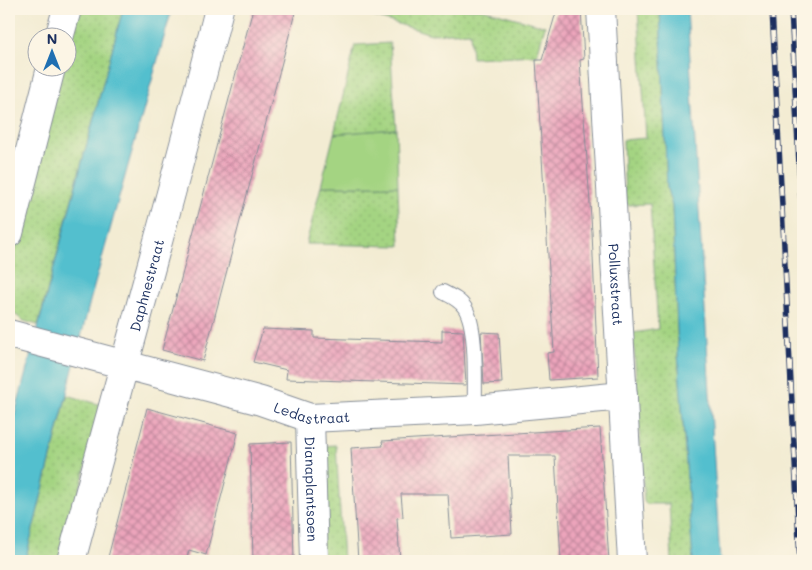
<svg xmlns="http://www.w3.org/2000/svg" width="812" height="570" font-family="Mali,sans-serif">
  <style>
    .grass { fill: url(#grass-dots); stroke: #608270 }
    .park { fill: #a4d482; stroke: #608270 }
    .water { fill: #53bfce; stroke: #377796 }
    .building { fill: url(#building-cross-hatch) }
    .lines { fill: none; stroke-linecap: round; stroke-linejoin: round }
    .lane-casing { stroke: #878e98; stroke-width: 16 }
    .street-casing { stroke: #878e98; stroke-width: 30 }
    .lane { stroke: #fff; stroke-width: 14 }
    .street { stroke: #fff; stroke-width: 28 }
    .rail-casing { stroke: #1b2f5e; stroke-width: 5.5 }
    .rail { stroke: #fcf5e5; stroke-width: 4; stroke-dasharray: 11; stroke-linecap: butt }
    .labels { text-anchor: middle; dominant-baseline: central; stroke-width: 4.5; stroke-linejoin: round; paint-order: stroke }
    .street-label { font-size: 14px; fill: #1b2f5e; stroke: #fcf5e5 }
  </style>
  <defs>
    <pattern id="grass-dots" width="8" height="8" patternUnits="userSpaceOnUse" patternTransform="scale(1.25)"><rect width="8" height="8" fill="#a4d482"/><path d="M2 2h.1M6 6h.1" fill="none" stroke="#8db673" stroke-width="1.8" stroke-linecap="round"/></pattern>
    <pattern id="building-cross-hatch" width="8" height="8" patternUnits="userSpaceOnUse" patternTransform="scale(1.25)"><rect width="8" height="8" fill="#eca4bb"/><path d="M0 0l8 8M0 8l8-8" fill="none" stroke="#be869b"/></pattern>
  </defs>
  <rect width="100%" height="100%" fill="#fcf5e5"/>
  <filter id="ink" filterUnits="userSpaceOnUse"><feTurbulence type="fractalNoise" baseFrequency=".02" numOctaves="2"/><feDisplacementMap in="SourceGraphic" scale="10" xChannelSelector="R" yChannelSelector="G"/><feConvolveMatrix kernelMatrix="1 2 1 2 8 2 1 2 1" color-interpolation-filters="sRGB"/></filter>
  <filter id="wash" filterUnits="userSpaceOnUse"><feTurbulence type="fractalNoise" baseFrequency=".0096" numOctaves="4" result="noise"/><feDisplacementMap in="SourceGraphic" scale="20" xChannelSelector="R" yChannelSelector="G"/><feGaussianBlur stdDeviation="1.12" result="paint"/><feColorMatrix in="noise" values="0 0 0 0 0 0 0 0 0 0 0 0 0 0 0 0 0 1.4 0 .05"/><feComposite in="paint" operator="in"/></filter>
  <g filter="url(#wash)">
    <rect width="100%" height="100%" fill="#f3ecd3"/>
    <path class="grass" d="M78 9H123L38 325 24 321 9 310V271L62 68H68V48Z
      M349 9H482L545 26 537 55 472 58 470 32 431 34Z
      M638 9H660L667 189 672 206 678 353 693 561H672L669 504H646L644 501 633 333 658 329 650 204 628 205 625 203 623 140 646 138Z
      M390 43 396 129 334 134 355 45Z
      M321 186H398L400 246 306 244Z
      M67 395 102 405 61 561H25Z
      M336 445 343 561H323L319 446Z"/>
    <path class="park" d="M396 129 398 186H321L334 134Z"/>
    <path class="water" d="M123 9H172L90 301 25 561H9V436Z
      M660 9H687L720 561H693L678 353 672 206 667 189Z"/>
    <g id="blocks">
      <path class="building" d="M253 9H296L203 361 162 350Z
        M557 9H581L584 59 580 60 592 232 598 377 549 380 547 353 554 352 536 60H542Z
        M263 329 314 331V338L442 342V330L463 331 466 385 286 379 287 370 253 362Z
        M481 332 499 333 502 383 484 384Z
        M147 408 238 433 206 555 189 550 186 561H107Z
        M600 428 609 561H561L555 456H508L512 534 451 538 448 494H401L403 517 397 518 400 561H358L351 448 383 446 382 441Z
        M291 442 294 561H253L250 444Z"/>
    </g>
  </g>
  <g filter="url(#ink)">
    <use href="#blocks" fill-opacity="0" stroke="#878e98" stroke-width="1"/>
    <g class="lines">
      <g class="lane-casing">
        <path id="lane" d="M443 292C451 296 460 300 465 308 478 329 474 384 475 410"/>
      </g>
      <g class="street-casing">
        <g id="street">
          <path id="s1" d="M601 9 632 561"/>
          <path d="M59 38 67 9"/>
          <path d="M9 233 51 68"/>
          <path id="s2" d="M9 334 261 401 310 418 475 410 623 396"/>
          <path id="s3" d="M310 418 314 561"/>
          <path id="s4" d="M71 561C120 377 173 194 219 9"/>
        </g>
      </g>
      <use href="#lane" class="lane"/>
      <use href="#street" class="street"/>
      <g class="rail-casing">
        <path id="rail" d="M772 9 800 561
          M791 9 803 242"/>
      </g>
      <use href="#rail" class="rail"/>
    </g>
  </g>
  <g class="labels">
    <g class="street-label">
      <text stroke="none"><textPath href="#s4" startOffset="286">Daphnestraat</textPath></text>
      <text stroke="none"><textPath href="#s1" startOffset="276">Polluxstraat</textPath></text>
      <text stroke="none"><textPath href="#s2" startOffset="314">Ledastraat</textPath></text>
      <text stroke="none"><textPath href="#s3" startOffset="71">Dianaplantsoen</textPath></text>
    </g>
  </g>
  <rect width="812" height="570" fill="none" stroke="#fcf5e5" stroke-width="30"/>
  <g transform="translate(52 52)"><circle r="24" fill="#fcf5e5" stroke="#a2a6af"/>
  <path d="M0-4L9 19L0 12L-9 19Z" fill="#1f6fb2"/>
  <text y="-8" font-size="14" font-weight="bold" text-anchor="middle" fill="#1b2f5e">N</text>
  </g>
</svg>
